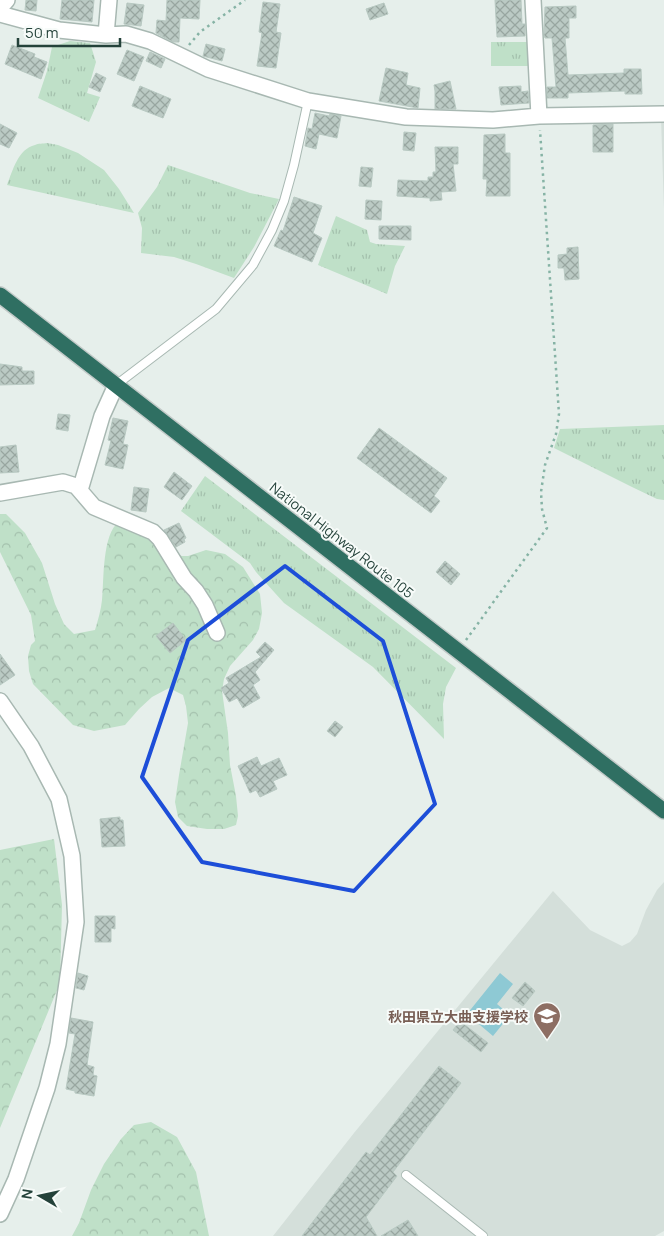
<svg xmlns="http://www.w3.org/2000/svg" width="664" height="1236" font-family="Manrope,'Noto Sans JP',sans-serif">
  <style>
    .built { fill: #d4dfda }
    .grass { fill: url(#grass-tufts) }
    .forest { fill: url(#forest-crowns) }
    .water { fill: #8ec9d4 }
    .building { fill: url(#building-cross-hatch); stroke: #b8c9c2 }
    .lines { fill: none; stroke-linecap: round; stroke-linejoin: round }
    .lane-casing { stroke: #a8b8b2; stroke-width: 10 }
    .street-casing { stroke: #a8b8b2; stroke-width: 18 }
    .highway-casing { stroke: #c2cac8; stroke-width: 18 }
    .path { stroke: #86b3a5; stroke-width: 2.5; stroke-dasharray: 2.5 4; stroke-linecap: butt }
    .lane { stroke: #fff; stroke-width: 8 }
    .street { stroke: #fff; stroke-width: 15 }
    .highway { stroke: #2f6f62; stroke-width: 15 }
    .marked { fill: none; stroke: #1d4ed8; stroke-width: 4; stroke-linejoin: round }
    .labels { text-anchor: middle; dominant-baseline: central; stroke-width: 4; stroke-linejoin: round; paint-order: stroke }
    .street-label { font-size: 14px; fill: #24423a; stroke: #f7fbf9 }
    .education-label { font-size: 14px; font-weight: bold; fill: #785e54; stroke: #f7fbf9; text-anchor: end }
  </style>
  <defs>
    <pattern id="grass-tufts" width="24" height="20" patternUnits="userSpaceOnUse" patternTransform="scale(1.25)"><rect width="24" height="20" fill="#bfe0c8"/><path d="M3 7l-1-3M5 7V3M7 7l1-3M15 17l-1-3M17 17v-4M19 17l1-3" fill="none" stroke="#a4c1ad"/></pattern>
    <pattern id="forest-crowns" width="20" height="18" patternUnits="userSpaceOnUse" patternTransform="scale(1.25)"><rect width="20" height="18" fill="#bfe0c8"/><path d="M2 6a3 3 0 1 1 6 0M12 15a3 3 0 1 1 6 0" fill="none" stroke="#a4c1ad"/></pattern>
    <pattern id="building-cross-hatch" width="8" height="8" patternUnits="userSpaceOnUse" patternTransform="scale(1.25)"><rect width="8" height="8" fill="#bbcac4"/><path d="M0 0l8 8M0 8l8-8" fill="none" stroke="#98a6a0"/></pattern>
  </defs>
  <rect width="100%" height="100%" fill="#e6efeb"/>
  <path class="built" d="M661 118H664V209Z
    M664 882V1231L655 1236H273L354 1133 553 891 590 930 622 946 630 942 637 934 646 910 657 890Z"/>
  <path class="grass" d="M70 41 90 43 96 62 87 93 100 97 89 122 38 98 47 71 52 47Z
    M491 42H529V66H491Z
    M47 143 58 145 78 153 104 170 119 189 134 213 7 185C13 170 18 149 35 145 38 143 43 144 47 143Z
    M168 165 250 193 279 199 254 247 234 278 196 264 174 257 141 253 142 228 138 213 157 187Z
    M336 216 367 230 370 242 376 244 405 246 395 266 387 294 318 265Z
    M664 425V500L657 499 632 487 554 448 560 429Z
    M205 476 456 668 446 687 443 704 444 739 373 667 284 603 256 572 250 563 181 511Z"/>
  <path class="forest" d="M0 514H6L25 533 42 563 55 604 64 624 74 634 95 630C98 620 101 610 102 600 104 581 102 533 119 522 121 520 124 520 126 519L176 554 182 556H188L206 550 225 554 243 567 260 594 262 613 259 629 253 640 230 666 224 679 222 691 228 733 230 765 236 796 238 816 236 825 224 829H207L187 826 178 817 175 802 179 775 188 723 186 706 183 695 169 688 152 697 139 709 125 725 94 731 73 725 33 684 29 671 28 656 31 645 35 641 31 615 0 552Z
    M54 839 62 905 60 983 0 1128V850Z
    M151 1122 177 1137 196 1172 209 1236H72L79 1223 91 1190 104 1164 121 1139 134 1125Z"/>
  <path class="water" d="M500 973 513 984 497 1004 510 1015 493 1036 467 1014Z"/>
  <path class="building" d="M26 0H37L36 11 25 10Z
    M62 0H94L92 22 60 19Z
    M167 0H200L199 19 180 18 179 42H173L156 33 157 20 166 21Z
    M495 0H521L522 24H525V36L497 37Z
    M263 2 280 4 276 32 281 33 276 68 257 66 262 33 259 32Z
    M127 3 144 5 141 26 124 24Z
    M384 3 388 14 370 20 366 9Z
    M576 6V18H569V38H565L568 75 624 73V69H641L642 94H625V91L568 93V98H547V87H556L552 38H545L544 35 545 7Z
    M206 44 225 49 222 61 203 56Z
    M12 45 35 54 34 57 47 62 41 79 5 64Z
    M127 50 144 57 134 81 117 74Z
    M150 52 165 59 161 68 146 61Z
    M386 68 408 73 406 85 420 88 418 108 379 101Z
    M96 73 106 78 100 92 89 87Z
    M450 81 456 109H435V91L434 85Z
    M140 86 171 99 163 118 132 106Z
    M521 86V92L528 91 529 103 501 105 499 87Z
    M315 113 329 116 330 114 341 116 337 138 319 134 316 149 305 146 308 128 312 129Z
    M0 124 17 133 9 148 0 144Z
    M613 124V152H593V125Z
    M404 132 416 133 414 151 403 150Z
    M505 134V153H510V196H486L487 179H483L484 135Z
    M435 147H458V164H453L456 191 441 192 442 200 430 201V198L397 196 398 180 428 181V177H433V172H436Z
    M361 167 373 168 371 187 359 186Z
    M294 197 322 206 313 233 322 238 312 262 274 246 281 230 283 231Z
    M366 200 382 201 381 220 365 219Z
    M379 226H411V240L379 239Z
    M578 247 579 279 565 280 564 268H558V255L567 254V248Z
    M0 364 22 367V371H34V384L0 385Z
    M58 414 70 415 68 431 56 429Z
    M113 418 128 421 123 444 128 445 123 469 105 465 111 441 108 440Z
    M379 428 447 478 434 496 440 501 431 513 357 458Z
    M16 445 19 472 0 473V447Z
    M174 472 192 486 182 500 164 487Z
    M134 487 149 489 146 512 131 510Z
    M179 523 186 538 184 539 185 542 176 547 164 530Z
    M445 561 460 574 451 585 436 572Z
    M173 623 186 640 170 653 156 636Z
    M265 642 274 650 255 672 260 680 253 685 260 698 243 708 237 698 229 702 221 688 229 683 226 678 261 657 256 652Z
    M0 654 15 675 0 685Z
    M335 721 343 727 335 737 327 731Z
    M257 757 261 766 279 758 287 775 273 781 277 789 260 797 256 790 250 793 238 766Z
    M120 817V820H123L125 846 102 847 100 819Z
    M95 916H115V929L111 928V942H95Z
    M78 973 88 976 84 990 76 988Z
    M525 982 535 991 523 1006 512 998Z
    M71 1018 93 1022 87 1065 94 1067 93 1075 97 1076 94 1096 75 1093V1091L66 1089 75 1034 69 1033Z
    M460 1021 488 1043 481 1052 453 1030Z
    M439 1066 461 1083 393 1172 397 1176 366 1217 377 1236H302L366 1152 370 1155Z
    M408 1220 418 1236H381Z"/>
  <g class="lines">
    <g class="lane-casing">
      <path id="lane" d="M116 385 216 309 253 265 272 230 284 201 294 165 308 101
        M406 1175 483 1236"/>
    </g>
    <g class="street-casing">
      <path id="street" d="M533 0 539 116
        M0 8 7 0
        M0 14 59 30 106 35 126 34 150 41 208 69 308 101 406 117 493 120 539 116 664 114
        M106 35 109 0
        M80 490 102 416 116 385
        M0 493 63 482 76 486 94 507 153 532 160 539 184 578 196 591 205 605 217 633
        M0 701 31 746 59 799 72 856 76 922 58 1044 47 1088 16 1179 0 1214"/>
    </g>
    <g class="highway-casing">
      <path id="highway" d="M0 295 664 811"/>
    </g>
    <path class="path" d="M189 45 200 32 245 0
      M466 640 547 528 542 509 541 492 545 465 556 434 559 414 540 130"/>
    <use href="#lane" class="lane"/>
    <use href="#street" class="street"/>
    <use href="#highway" class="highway"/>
  </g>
  <path class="marked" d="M285 566 383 641 435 804 354 891 202 862 142 777 188 640Z"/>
  <defs>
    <g id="school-pin" transform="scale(1.4375)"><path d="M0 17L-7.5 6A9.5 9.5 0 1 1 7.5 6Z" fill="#8d6e63" stroke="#f7fbf9"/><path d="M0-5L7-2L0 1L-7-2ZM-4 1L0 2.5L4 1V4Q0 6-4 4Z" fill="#fff"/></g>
  </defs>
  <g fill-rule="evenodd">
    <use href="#school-pin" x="547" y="1016"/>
  </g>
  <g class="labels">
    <g class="street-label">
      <text transform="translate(342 540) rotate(38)">National Highway Route 105</text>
    </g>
    <g class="education-label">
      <text x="528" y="1016">秋田県立大曲支援学校</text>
    </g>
  </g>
  <g transform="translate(40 1196) rotate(279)" stroke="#f7fbf9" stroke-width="4" paint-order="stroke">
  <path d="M0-4L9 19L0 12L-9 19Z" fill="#24423a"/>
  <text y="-8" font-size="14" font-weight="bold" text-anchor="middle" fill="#24423a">N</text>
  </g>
  <path d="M18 38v8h102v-8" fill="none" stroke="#24423a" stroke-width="2.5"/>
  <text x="25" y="38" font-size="15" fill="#24423a" stroke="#f7fbf9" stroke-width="4" paint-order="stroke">50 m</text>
</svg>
